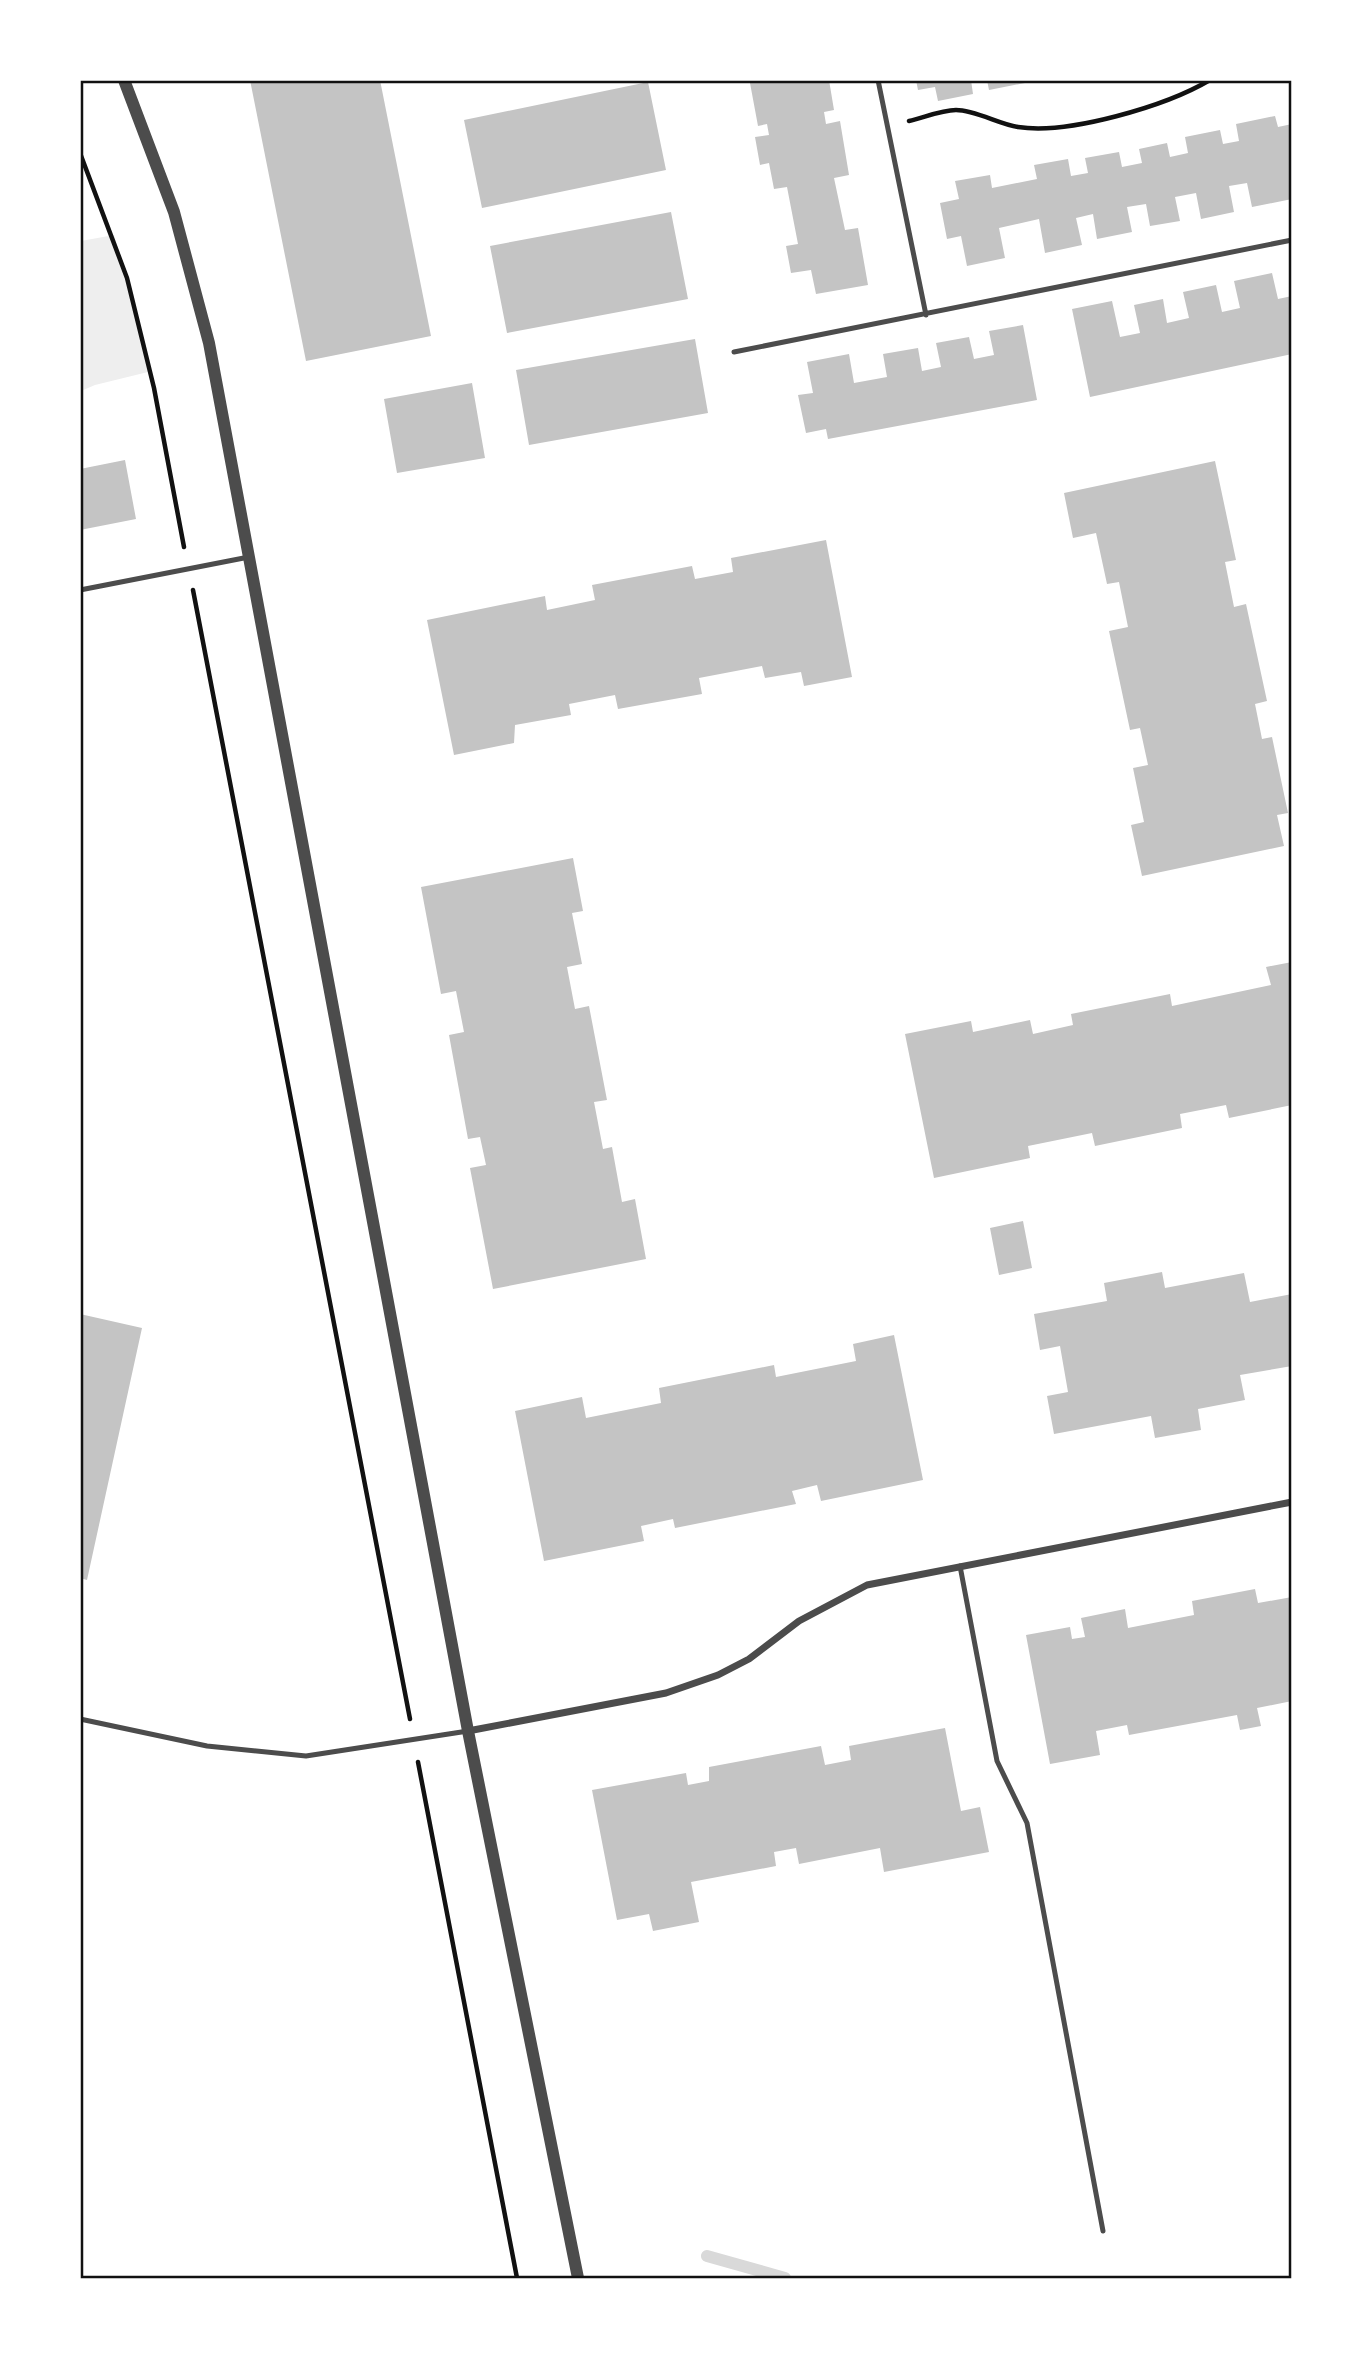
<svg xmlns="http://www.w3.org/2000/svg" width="1372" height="2359" font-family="Roboto,sans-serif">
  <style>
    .green { fill: #eee }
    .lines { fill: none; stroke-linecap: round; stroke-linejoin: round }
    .stream { stroke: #d9d9d9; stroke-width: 12 }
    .building { fill: #c4c4c4 }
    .path { stroke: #111; stroke-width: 4.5 }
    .service { stroke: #4c4c4c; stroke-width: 5 }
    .minor { stroke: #4c4c4c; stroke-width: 7 }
    .tertiary { stroke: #4c4c4c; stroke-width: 12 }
    .neatline { fill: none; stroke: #111; stroke-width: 2.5 }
  </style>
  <rect width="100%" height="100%" fill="#fff"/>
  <path class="green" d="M114 235 134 301 148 372 95 385 81 391V241Z"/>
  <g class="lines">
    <path class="stream" d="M707 2256 785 2278"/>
  </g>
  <path class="building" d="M250 80H380L431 336 306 361Z
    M767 80H829L834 110 824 112 826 124 840 121 849 175 834 178 845 230 858 228 868 285 816 294 811 270 791 273 786 246 798 244 787 187 774 189 769 163 760 165 755 137 769 135 767 124 758 126 750 83Z
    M916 80H971L973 94 938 101 935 87 918 90Z
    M987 80H1025V83L989 90Z
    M648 82 666 170 482 208 464 120Z
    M1275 116 1278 127 1292 124V199L1252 207 1247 183 1229 186 1234 212 1201 219 1196 193 1175 197 1180 221 1150 226 1146 204 1127 207 1132 232 1097 239 1093 214 1076 218 1082 245 1045 253 1039 219 999 228 1005 258 967 266 961 236 947 239 940 203 959 199 955 181 990 175 992 188 1037 179 1034 165 1068 159 1071 176 1088 173 1085 158 1119 152 1122 167 1142 163 1139 149 1167 143 1170 157 1188 153 1185 137 1220 130 1223 144 1239 141 1236 124Z
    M671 212 688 299 507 333 490 246Z
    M1272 273 1278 299 1292 296V354L1090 397 1072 309 1112 301 1120 337 1140 333 1134 305 1163 299 1167 323 1189 318 1183 292 1216 285 1222 312 1240 308 1234 281Z
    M1023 325 1037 400 828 439 826 429 806 433 798 395 813 393 807 362 849 354 854 383 887 377 883 354 918 348 922 371 941 367 936 343 969 337 974 359 994 355 989 331Z
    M695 339 708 413 529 445 516 370Z
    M472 383 485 458 397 473 384 399Z
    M125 460 136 519 80 530V469Z
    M1215 461 1236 560 1225 562 1234 607 1246 604 1267 701 1255 704 1262 739 1272 737 1288 813 1277 815 1284 846 1142 876 1131 825 1144 822 1133 768 1148 765 1140 728 1130 730 1109 631 1128 627 1119 582 1107 584 1096 533 1073 538 1064 493Z
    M826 540 852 677 804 686 801 672 765 678 762 666 699 678 702 694 618 709 615 695 569 704 571 715 515 725 514 743 454 755 427 620 545 596 547 610 595 600 592 585 692 566 695 579 733 572 731 558Z
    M573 858 583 911 572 913 582 964 567 967 575 1009 589 1006 607 1100 594 1102 603 1149 612 1147 622 1202 635 1199 646 1259 493 1289 470 1168 486 1165 480 1137 468 1139 449 1035 464 1032 456 991 441 994 421 887Z
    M1292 962V1105L1229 1118 1226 1105 1180 1114 1182 1128 1095 1146 1092 1133 1028 1146 1030 1158 934 1178 905 1034 971 1021 973 1032 1030 1020 1033 1034 1073 1025 1071 1014 1170 994 1172 1006 1271 985 1266 967Z
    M1023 1221 1032 1268 999 1275 990 1228Z
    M1162 1272 1165 1288 1244 1273 1250 1302 1292 1294V1366L1240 1375 1245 1400 1198 1409 1201 1430 1155 1438 1151 1416 1054 1434 1047 1396 1068 1392 1060 1346 1040 1350 1034 1314 1107 1301 1104 1283Z
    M80 1314 142 1328 87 1580 80 1578Z
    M894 1335 923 1480 821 1501 817 1485 792 1491 796 1504 675 1528 673 1519 641 1526 644 1541 544 1561 515 1411 582 1397 586 1418 661 1403 659 1388 774 1365 776 1377 856 1361 853 1344Z
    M1255 1589 1258 1603 1292 1597V1701L1257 1708 1261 1726 1240 1730 1237 1715 1129 1735 1127 1725 1096 1731 1100 1755 1050 1764 1026 1635 1070 1627 1072 1639 1085 1637 1081 1618 1125 1609 1128 1628 1194 1615 1192 1601Z
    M945 1728 961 1811 980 1807 989 1852 884 1872 880 1848 799 1864 796 1848 774 1852 776 1866 691 1882 699 1922 653 1931 649 1914 617 1920 592 1790 686 1773 688 1785 709 1781V1767L821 1746 825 1765 851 1760 849 1746Z"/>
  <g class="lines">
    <path class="path" d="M909 121C923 118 941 110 956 110 975 110 999 124 1018 127 1068 135 1166 106 1210 80
      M80 153 127 278 154 388 184 547
      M193 590 410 1719
      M418 1762 517 2278"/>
    <path class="service" d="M878 80 926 315
      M734 352 1292 240
      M80 590 249 557
      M960 1566 997 1761 1027 1823 1103 2231
      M80 1719 207 1746 306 1756 468 1731"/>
    <path class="minor" d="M468 1731 666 1693 718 1675 749 1659 799 1621 867 1585 1292 1502"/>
    <path class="tertiary" d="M124 80 174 212 209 343 468 1731 578 2278"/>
  </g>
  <rect width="1372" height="2359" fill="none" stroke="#ffffff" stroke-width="164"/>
  <rect x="82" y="82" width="1208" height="2195" class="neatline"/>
</svg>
